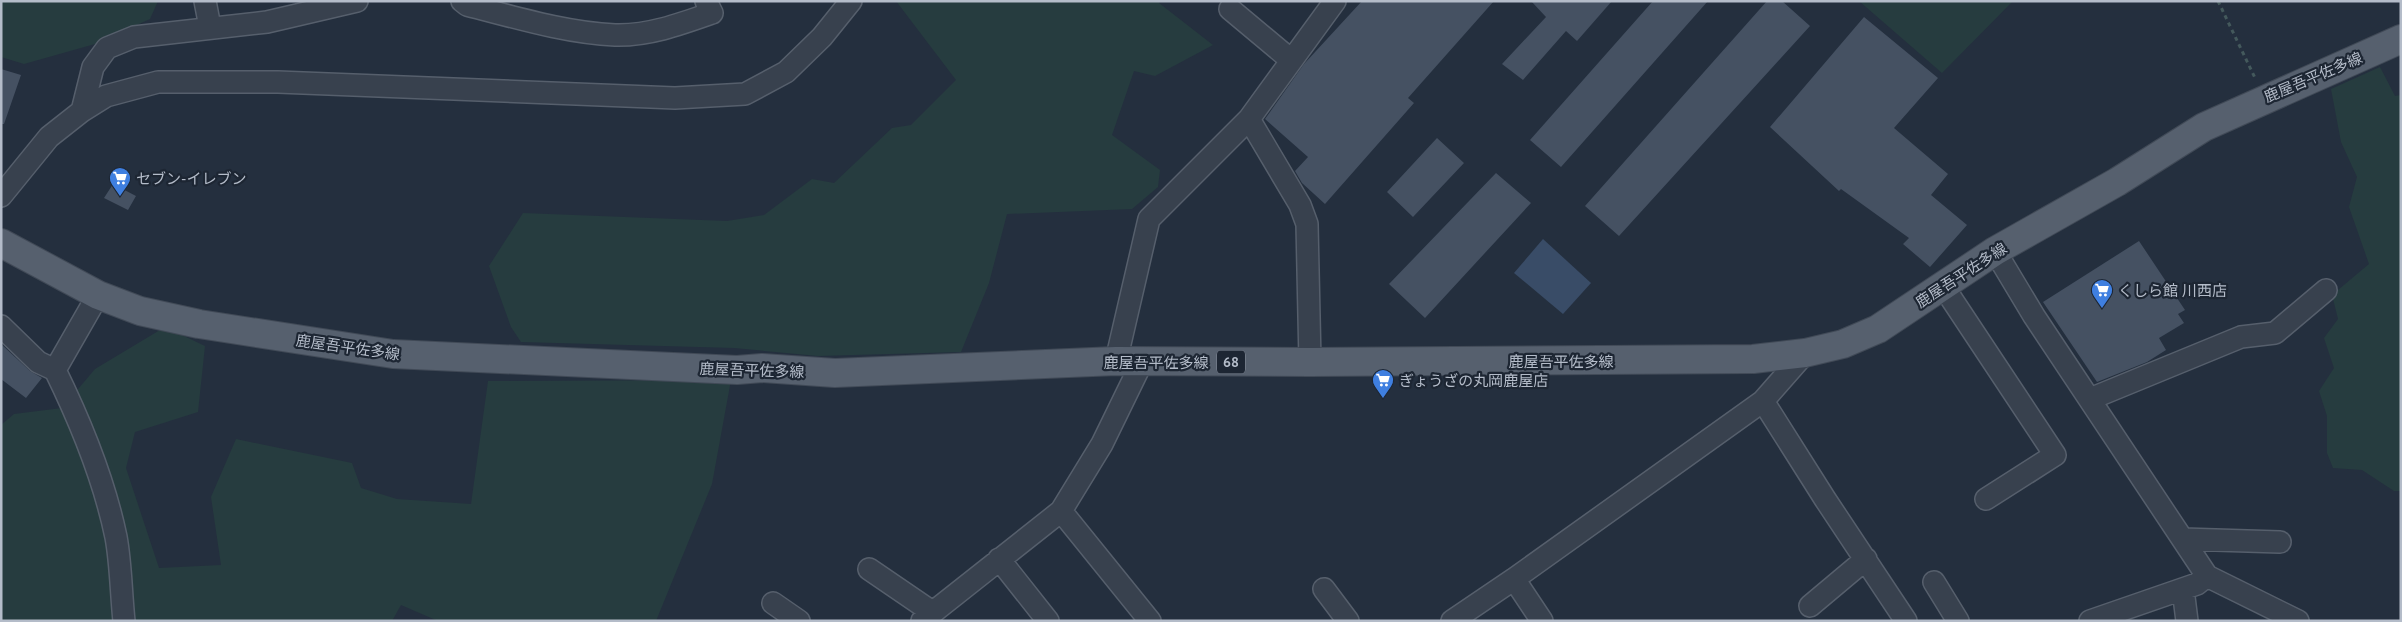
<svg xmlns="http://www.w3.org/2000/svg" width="2402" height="622" font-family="'PT Sans','Noto Sans JP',sans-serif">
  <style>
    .green { fill: #263c3f }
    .water { fill: #394c67 }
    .building { fill: #455162 }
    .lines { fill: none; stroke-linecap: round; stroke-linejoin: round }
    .minor-casing { stroke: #565f6c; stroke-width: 24 }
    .major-casing { stroke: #414a57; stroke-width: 30 }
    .path { stroke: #44595c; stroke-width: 3; stroke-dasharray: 4 4; stroke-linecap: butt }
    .minor { stroke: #38414e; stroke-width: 21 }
    .major { stroke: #56606e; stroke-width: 28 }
    .labels { text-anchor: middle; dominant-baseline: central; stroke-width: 4.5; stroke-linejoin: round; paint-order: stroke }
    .shield { fill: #1d2633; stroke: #878f9c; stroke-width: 1 }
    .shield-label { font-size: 14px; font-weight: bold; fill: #b4bcc9 }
    .street-label { font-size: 15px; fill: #b4bcc9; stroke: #1d2633 }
    .poi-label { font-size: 15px; fill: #b4bcc9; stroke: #1d2633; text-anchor: start }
  </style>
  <rect width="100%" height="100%" fill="#242f3e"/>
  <path class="green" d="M1 1H158L150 19 95 44 24 64 1 57Z
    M896 1H1160L1159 3 1213 45 1155 76 1134 71 1112 135 1160 170 1158 187 1132 209 1007 214 989 283 961 352 818 356 734 348 521 342 511 327 489 266 523 213 727 221 764 215 812 179 834 183 892 128 911 125 956 80Z
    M1859 1H2013L1942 73Z
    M2380 67 2395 96 2401 95V491H2394L2362 470 2333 468 2327 453V416L2319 391 2334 368 2324 338 2338 319 2332 295 2369 264 2349 207 2357 177 2341 142 2331 89Z
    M165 327 205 346 198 412 135 432 126 468 159 568 221 565 211 497 236 439 352 463 361 488 397 499 471 504 488 381 731 380 712 484 656 621H438L401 605 392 621H1V425L14 414 62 408 95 369Z"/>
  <path class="water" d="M1543 239 1591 283 1563 314 1514 273Z"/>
  <path class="building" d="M1362 1H1494L1408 98 1414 103 1325 204 1302 183 1295 171 1308 157 1265 119 1304 64Z
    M1531 1H1612L1577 41 1566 31 1523 80 1502 64 1546 17Z
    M1653 1H1708L1561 167 1530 140Z
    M1767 1H1782L1810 26 1619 236 1585 206Z
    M1864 17 1938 78 1894 128 1948 174 1931 195 1967 225 1930 267 1903 244 1909 238 1841 189 1839 191 1770 127Z
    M1 69 21 75 4 124H1Z
    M1437 138 1464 163 1413 217 1387 192Z
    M1496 173 1531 203 1425 318 1389 284Z
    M113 184 136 196 128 210 104 198Z
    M2139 241 2185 310 2178 314 2184 323 2159 338 2166 350 2147 362 2097 382 2043 302Z
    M1 344 30 371 42 378 26 398 1 379Z"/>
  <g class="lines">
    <g class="minor-casing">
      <path id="minor" d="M205 1 210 27
        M462 1 467 5C514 17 566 33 615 35 648 36 681 24 712 13L706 1
        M1230 9 1291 60
        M82 111 93 67 107 48 134 37 267 22 357 1
        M1249 119 1300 205 1307 224 1310 362
        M1 196 49 137 82 111 106 96 158 82H278L675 98 745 94 786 72 822 37 851 1
        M1995 251 2034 316 2207 576 2298 621
        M1943 286 2055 455 1986 499
        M98 295 55 370C81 423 104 479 116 537 121 564 121 593 124 621
        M1 326 38 362 55 370
        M1116 361 1149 219 1249 119 1335 1
        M2090 399 2241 337 2275 333 2326 290
        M1763 401 1825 499 1906 621
        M1061 511 1150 621
        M2183 539 2280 542
        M999 559 1048 621
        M869 569 932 612
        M1514 579 1542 621
        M1934 582 1958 621
        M1324 589 1348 621
        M2183 589 2187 621
        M773 603 799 621
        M1810 606 1866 559
        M922 621 1061 511 1102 444 1142 362
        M1452 621 1514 579 1763 401 1805 353
        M2090 621 2197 584 2207 576"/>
    </g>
    <g class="major-casing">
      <path id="major" d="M1 243 98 295 140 311 199 324 393 354 737 370 762 368 835 373 1116 361 1310 362 1753 359 1805 353 1843 344 1878 329 1995 251 2117 182 2204 127 2401 39"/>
    </g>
    <path class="path" d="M2218 1 2256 80"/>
    <use href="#minor" class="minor"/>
    <use href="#major" class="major"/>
  </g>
  <defs>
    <g id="supermarket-pin" transform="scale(1.125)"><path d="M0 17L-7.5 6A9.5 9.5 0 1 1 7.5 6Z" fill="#3f7fe0" stroke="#1d2633"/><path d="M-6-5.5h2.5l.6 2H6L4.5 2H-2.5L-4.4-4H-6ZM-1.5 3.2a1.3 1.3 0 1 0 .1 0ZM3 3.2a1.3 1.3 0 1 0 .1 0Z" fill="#fff"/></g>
  </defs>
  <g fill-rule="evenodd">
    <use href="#supermarket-pin" x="120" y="178"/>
    <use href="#supermarket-pin" x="2102" y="290"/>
    <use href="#supermarket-pin" x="1383" y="380"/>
  </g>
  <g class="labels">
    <rect class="shield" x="1217" y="350.5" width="28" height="23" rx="4"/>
    <g class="shield-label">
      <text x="1231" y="362">68</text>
    </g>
    <g class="street-label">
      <text transform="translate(2313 77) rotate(-23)">鹿屋吾平佐多線</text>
      <text transform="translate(1961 275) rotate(-33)">鹿屋吾平佐多線</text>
      <text transform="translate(348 347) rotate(8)">鹿屋吾平佐多線</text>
      <text x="1561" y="361">鹿屋吾平佐多線</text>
      <text x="1156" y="362">鹿屋吾平佐多線</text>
      <text transform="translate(752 370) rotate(2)">鹿屋吾平佐多線</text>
    </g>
    <g class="poi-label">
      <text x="136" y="178">セブン-イレブン</text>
      <text x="2118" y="290">くしら館 川西店</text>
      <text x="1399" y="380">ぎょうざの丸岡鹿屋店</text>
    </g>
  </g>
  <rect width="2402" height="622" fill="none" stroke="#b4bcc9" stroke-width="5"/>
</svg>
